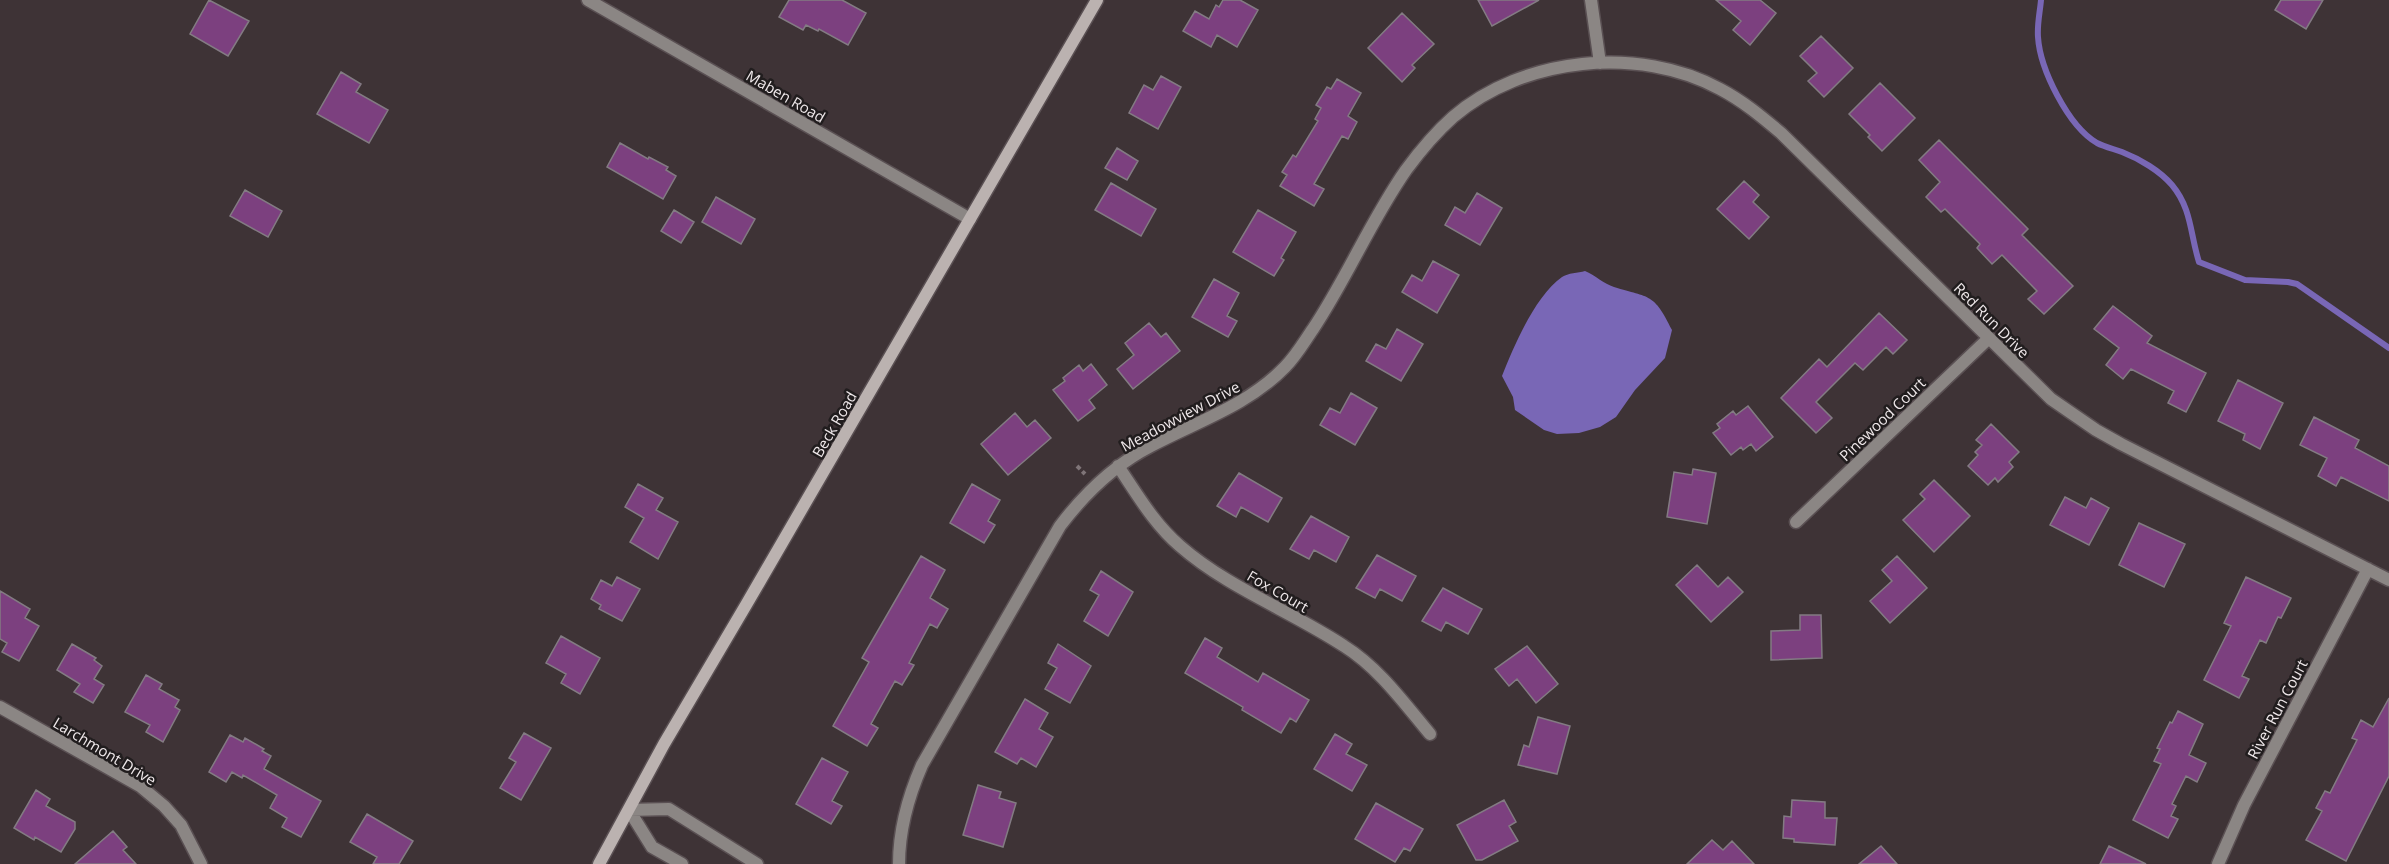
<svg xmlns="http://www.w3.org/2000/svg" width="2389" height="864" font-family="'Open Sans',sans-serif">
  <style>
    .water { fill: #7967b6 }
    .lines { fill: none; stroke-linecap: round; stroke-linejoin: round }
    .stream { stroke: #7967b6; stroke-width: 6 }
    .building { fill: #7c407f; stroke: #837b83; stroke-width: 1.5 }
    .minor-casing { stroke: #5a5053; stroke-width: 15 }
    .secondary-casing { stroke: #5a5053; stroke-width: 15 }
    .path { stroke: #7f7578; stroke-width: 4; stroke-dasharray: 4.5 3; stroke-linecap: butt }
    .minor { stroke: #8b8684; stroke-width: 12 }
    .secondary { stroke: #bbb2b0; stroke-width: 12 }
    .labels { text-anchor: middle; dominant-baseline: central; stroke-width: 5; stroke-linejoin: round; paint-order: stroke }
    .street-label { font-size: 15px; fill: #efe8ea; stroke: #211d1e }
  </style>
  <rect width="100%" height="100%" fill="#3e3336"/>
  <path class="water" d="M1585 271C1595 275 1604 284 1614 287 1650 298 1654 293 1672 330L1665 358 1635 390 1616 417 1600 427 1579 433 1557 434 1544 430 1515 410 1513 397 1502 376C1514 346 1535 296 1562 277 1568 273 1578 273 1585 271Z"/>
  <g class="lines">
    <path class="stream" d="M2041 0C2040 12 2037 24 2038 37 2040 69 2068 126 2097 143 2105 147 2114 149 2122 152 2140 159 2160 171 2172 185 2192 209 2190 234 2199 262L2245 280 2288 282 2297 284 2389 348"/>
  </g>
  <path class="building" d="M209 0 249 21 228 56 190 34Z
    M789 0H842L866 13 848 45 819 29 818 31 806 25 803 30 779 17Z
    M1223 0H1240L1258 10 1237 47 1217 35 1211 47 1183 31 1195 11 1209 19 1216 5 1219 7Z
    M1478 0H1539L1492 26Z
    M1716 0H1760L1776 13 1750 45 1733 30 1741 21Z
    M2281 0H2323L2306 29 2275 10Z
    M1402 13 1434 44 1412 65 1415 68 1402 82 1368 48Z
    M1821 36 1853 68 1824 97 1808 81 1817 73 1800 56Z
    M341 72 361 84 356 92 388 110 369 143 317 114Z
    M1161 76 1181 87 1158 129 1129 113 1144 85 1153 90Z
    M1337 79 1361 93 1348 116 1357 122 1348 139 1342 136 1314 184 1324 189 1314 206 1280 186 1287 175 1282 172 1293 155 1296 157 1318 121 1315 119 1321 108 1316 105 1327 87 1331 89Z
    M1880 83 1915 118 1882 151 1868 137 1870 135 1849 114Z
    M1939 140 2028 229 2022 235 2073 286 2044 314 2028 299 2037 291 2002 255 1992 264 1977 248 1980 244 1945 209 1941 212 1926 197 1940 182 1919 160Z
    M620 143 648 159 649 157 668 167 666 170 676 176 663 199 607 167Z
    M1117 148 1138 161 1127 180 1105 168Z
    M1744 181 1759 195 1753 202 1769 217 1749 239 1717 209Z
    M1111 183 1156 209 1141 236 1095 210Z
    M245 190 282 211 268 237 230 216Z
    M1477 193 1502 208 1480 245 1445 225 1455 207 1465 213Z
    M716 197 755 219 741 244 702 222Z
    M674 210 694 222 681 243 661 231Z
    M1258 210 1296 232 1281 258 1284 260 1274 276 1233 252Z
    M1433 261 1459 275 1437 313 1402 292 1412 275 1422 281Z
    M1214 279 1239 293 1227 316 1237 321 1228 337 1192 317Z
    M2113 306 2152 336 2147 343 2206 373 2186 412 2168 403 2174 391 2131 369 2123 379 2106 365 2119 348 2094 329Z
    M1879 313 1907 340 1893 354 1886 347 1863 370 1855 363 1816 402 1832 418 1816 433 1781 398 1819 359 1827 367Z
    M1149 323 1161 337 1166 333 1180 351 1133 389 1117 369 1134 355 1125 343Z
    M1397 329 1423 344 1401 381 1366 361 1376 344 1386 349Z
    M1091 364 1107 385 1089 400 1095 408 1078 421 1053 390 1065 381 1063 378 1079 365 1083 371Z
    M2238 380 2283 403 2260 449 2243 440 2245 434 2218 421Z
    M1351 393 1377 408 1355 445 1320 425 1330 408 1340 413Z
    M1748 406 1773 437 1756 451 1751 444 1743 450 1741 447 1731 455 1713 433 1720 428 1717 424 1733 411 1736 415Z
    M1015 413 1027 427 1035 420 1051 438 1008 475 981 444Z
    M2314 417 2359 440 2355 448 2389 466V501L2341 477 2336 486 2318 476 2327 458 2300 445Z
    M1991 424 2019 452 2009 462 2013 467 1998 482 1995 478 1988 485 1968 466 1978 455 1975 452 1982 445 1976 440Z
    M1693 469 1716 473 1707 524 1667 517 1674 472 1692 475Z
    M1239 473 1282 498 1268 522 1241 507 1236 517 1217 506Z
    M1934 480 1970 516 1934 552 1903 520 1925 499 1920 494Z
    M638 484 663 498 656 510 678 522 658 559 630 542 644 518 625 507Z
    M972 484 1000 500 988 521 995 525 984 543 950 523Z
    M2065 497 2086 508 2091 498 2109 508 2089 545 2050 525Z
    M1311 516 1349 537 1336 562 1314 550 1309 559 1290 549Z
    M2139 523 2185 544 2164 587 2119 565Z
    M1377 555 1416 576 1402 601 1380 589 1375 598 1356 588Z
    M921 556 945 570 930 598 948 609 937 628 930 624 909 663 914 665 902 685 895 681 871 724 878 728 867 746 833 726 869 662 862 658Z
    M1897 556 1927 588 1890 623 1870 601 1892 581 1882 570Z
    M1697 565 1718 587 1728 577 1743 592 1711 622 1676 585Z
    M1101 571 1133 592 1108 636 1084 621 1099 595 1090 590Z
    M617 577 640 589 622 621 599 609 601 605 591 599 601 580 612 586Z
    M2246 577 2291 598 2281 618 2278 617 2266 643 2260 640 2242 676 2249 679 2239 698 2204 680 2231 626 2224 623Z
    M1443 588 1482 609 1468 634 1446 622 1441 631 1422 621Z
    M0 591 30 609 25 618 39 626 19 661 2 652 7 643 0 639Z
    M1800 615H1821L1822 658 1771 660V631L1800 630Z
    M561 636 600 658 580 694 561 683 566 674 546 663Z
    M1205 638 1222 648 1217 657 1258 682 1263 673 1309 700 1296 722 1290 718 1281 733 1242 710 1243 707 1185 673Z
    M72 644 96 658 94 660 102 666 94 679 104 685 93 703 74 692 80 684 57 670Z
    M1058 644 1091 666 1070 703 1045 689 1057 668 1048 663Z
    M1527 646 1558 684 1536 703 1517 679 1509 686 1495 669Z
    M146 675 162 684 159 689 179 700 175 707 180 710 163 742 146 732 150 725 125 712Z
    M2389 698V776L2346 861 2306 840 2322 811 2316 808 2325 791 2330 793 2357 740 2352 738 2361 720 2373 727Z
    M1025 699 1048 713 1039 729 1053 737 1036 767 1021 758 1017 764 995 752Z
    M2178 711 2203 724 2189 755 2206 763 2197 782 2186 776 2172 804 2176 806 2171 816 2178 819 2168 838 2133 820 2161 764 2154 761 2160 749 2157 748 2170 722 2172 723Z
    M1538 717 1570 726 1557 774 1518 765 1524 745 1529 747Z
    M524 733 551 748 521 800 500 788 516 762 509 758Z
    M1335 734 1352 744 1346 754 1367 765 1352 791 1314 769Z
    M230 735 243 742 245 738 264 749 262 751 271 756 264 769 321 801 301 837 282 827 287 818 270 808 277 795 243 775 242 778 232 772 226 782 209 772Z
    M822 758 848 772 832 801 842 806 831 824 796 804Z
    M978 785 1001 792 999 798 1016 803 1003 847 963 835Z
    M36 790 50 799 46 806 75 822V829L61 852 35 837 34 840 14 828Z
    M1504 800 1516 822 1509 826 1518 841 1482 860H1476L1457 825Z
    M1792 800 1825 802V818H1837L1835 845 1794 842V839L1783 838 1784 816 1791 817Z
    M1376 803 1423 829 1410 851 1404 848 1395 862 1355 839Z
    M367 814 413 841 399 864H373L377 857 350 842Z
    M113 831 127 847 123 850 136 864H75Z
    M1712 840 1723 850 1732 841 1754 864H1687Z
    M1881 846 1897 864H1859Z
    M2109 846 2146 864H2100Z"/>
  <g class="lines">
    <g class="minor-casing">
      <path id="minor" d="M588 0 970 219
        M1591 0 1600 63
        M1118 466C1137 494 1154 524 1180 546 1228 588 1291 611 1344 646 1379 668 1404 703 1430 734
        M1796 522 1989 338
        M0 707 140 786 164 806 181 825 201 864
        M629 810 669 809 757 864
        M629 810 652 847 682 864
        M899 864C899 828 908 797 922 765L1060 526C1085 493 1114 465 1151 446 1198 421 1247 406 1285 367 1296 356 1304 342 1313 329 1347 278 1371 220 1406 170 1420 151 1435 133 1453 117 1523 57 1639 45 1720 89 1743 101 1762 117 1781 133L2051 399 2096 430 2121 444 2389 580
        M2218 864 2244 805 2368 569"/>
    </g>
    <g class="secondary-casing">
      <path id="secondary" d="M599 864 664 744 746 605 1097 0"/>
    </g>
    <path class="path" d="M1077 466 1085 474"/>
    <use href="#minor" class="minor"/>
    <use href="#secondary" class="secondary"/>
  </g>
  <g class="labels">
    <g class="street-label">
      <text transform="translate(786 96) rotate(30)">Maben Road</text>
      <text transform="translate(1992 320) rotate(45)">Red Run Drive</text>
      <text transform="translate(1180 416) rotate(-28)">Meadowview Drive</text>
      <text transform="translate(1882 419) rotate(-44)">Pinewood Court</text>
      <text transform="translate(834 424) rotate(-60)">Beck Road</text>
      <text transform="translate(1278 591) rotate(30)">Fox Court</text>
      <text transform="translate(2277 709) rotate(-62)">River Run Court</text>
      <text transform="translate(105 751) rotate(31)">Larchmont Drive</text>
    </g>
  </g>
</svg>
